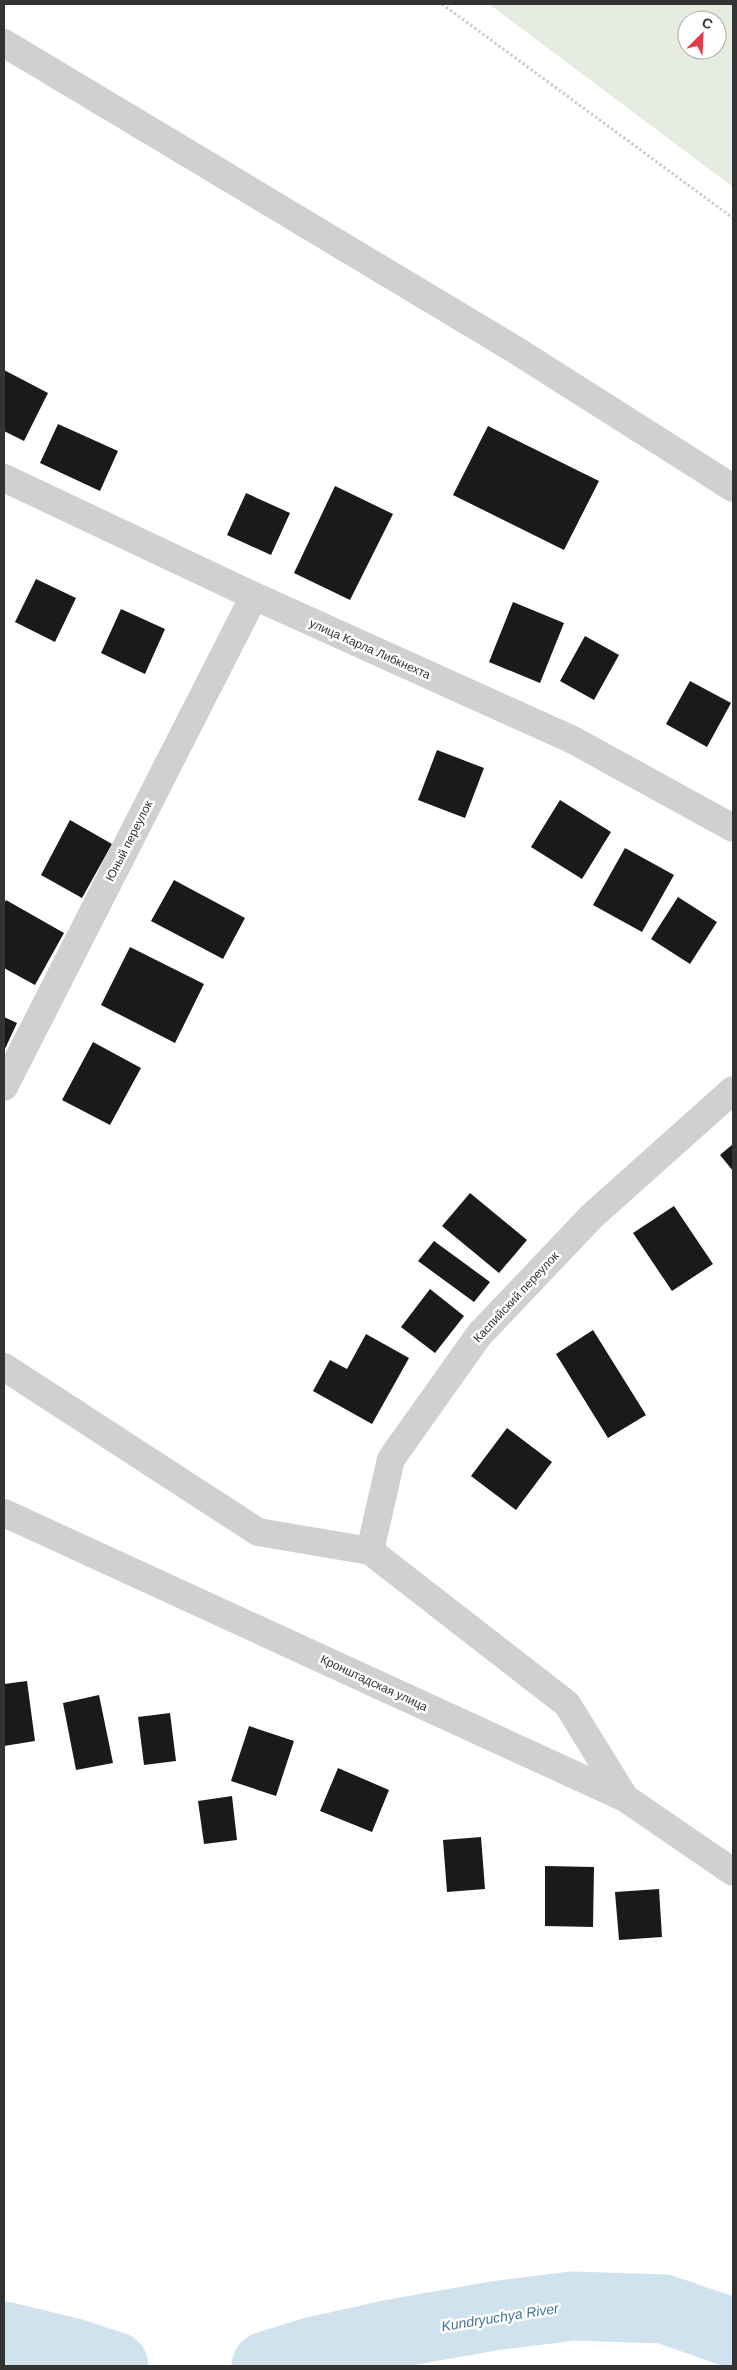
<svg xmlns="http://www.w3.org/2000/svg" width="737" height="2370" font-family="Helvetica,sans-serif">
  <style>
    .green { fill: #e6ecdf; fill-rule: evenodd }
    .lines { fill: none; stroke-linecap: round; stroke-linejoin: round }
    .river { stroke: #cfe2ee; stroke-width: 69 }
    .building { fill: #1a1a1a }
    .path { stroke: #cdcdcd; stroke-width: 3; stroke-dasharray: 2.5 2.5; stroke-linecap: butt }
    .minor { stroke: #d0d0d0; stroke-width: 28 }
    .labels { text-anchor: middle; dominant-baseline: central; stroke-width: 5; stroke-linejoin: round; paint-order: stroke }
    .street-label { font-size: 12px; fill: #333; stroke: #fff }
    .water-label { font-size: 14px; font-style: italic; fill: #3f7597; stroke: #fff }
  </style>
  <rect width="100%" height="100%" fill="#fff"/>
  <path class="green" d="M489 4H733V187ZM687 20H717V50H687Z"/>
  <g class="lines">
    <path class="river" d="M4 2336 74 2353 114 2366
      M266 2366 311 2352 392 2334 493 2316 573 2306 664 2309 733 2333"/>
  </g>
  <path class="building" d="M4 370 48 393 24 441 4 431Z
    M58 424 118 451 100 491 40 463Z
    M488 426 599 481 564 550 453 495Z
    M335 486 393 514 350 600 294 573Z
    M246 493 290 513 271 555 227 535Z
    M36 579 76 598 55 642 15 622Z
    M513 602 564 623 540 683 489 662Z
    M121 609 165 629 145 674 101 653Z
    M585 636 619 655 594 700 560 681Z
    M690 681 731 703 707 747 666 724Z
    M437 750 484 768 465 818 418 800Z
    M560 800 611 832 582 879 531 847Z
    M70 820 112 844 82 898 41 875Z
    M625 848 674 875 642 932 593 905Z
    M174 880 245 918 223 959 151 921Z
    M678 897 717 922 690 964 651 939Z
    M6 900 64 933 35 985 4 968V904Z
    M130 947 204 984 175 1043 101 1005Z
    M4 1017 17 1023 4 1051Z
    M93 1042 141 1068 110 1125 62 1100Z
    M733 1144V1171L720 1155Z
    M470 1193 527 1240 499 1273 442 1226Z
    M674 1206 713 1264 672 1291 633 1233Z
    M434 1241 490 1282 474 1302 418 1261Z
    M430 1289 464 1316 435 1353 401 1327Z
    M593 1330 646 1415 608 1438 556 1354Z
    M366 1334 409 1358 372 1424 313 1391 330 1360 347 1369Z
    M507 1428 552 1462 516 1510 471 1476Z
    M27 1681 35 1741 4 1746V1684Z
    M99 1695 113 1763 76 1770 63 1703Z
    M170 1713 176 1761 144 1765 138 1717Z
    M249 1726 294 1741 276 1796 231 1781Z
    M338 1768 389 1790 372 1832 320 1811Z
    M232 1796 237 1840 204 1844 198 1801Z
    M481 1837 485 1889 447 1892 443 1840Z
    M545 1866 594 1867 593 1927 545 1926Z
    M659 1889 662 1937 619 1940 615 1892Z"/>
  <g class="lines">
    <path class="path" d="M442 4 733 218"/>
    <path class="minor" d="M4 43 514 349 733 488
      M4 478 254 596 573 740 733 828
      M4 1087 254 596
      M4 1367 258 1532 370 1551 567 1704 625 1798
      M4 1513 625 1798 733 1872
      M370 1551 391 1459 479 1335 592 1216 733 1090"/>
  </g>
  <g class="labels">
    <g class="street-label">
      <text transform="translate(370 649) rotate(24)">улица Карла Либкнехта</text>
      <text transform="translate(129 841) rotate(-63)">Юный переулок</text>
      <text transform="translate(516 1297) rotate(-47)">Каспийский переулок</text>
      <text transform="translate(374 1683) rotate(25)">Кронштадская улица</text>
    </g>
    <g class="water-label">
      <text transform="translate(500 2317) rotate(-9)">Kundryuchya River</text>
    </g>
  </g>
  <rect width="737" height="2370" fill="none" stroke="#333333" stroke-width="10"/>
  <g transform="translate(702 35) rotate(24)"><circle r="24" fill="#ffffff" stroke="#adadad"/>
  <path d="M0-4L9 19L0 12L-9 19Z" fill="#e63946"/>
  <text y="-8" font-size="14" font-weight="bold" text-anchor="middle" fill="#333333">С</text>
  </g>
</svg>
